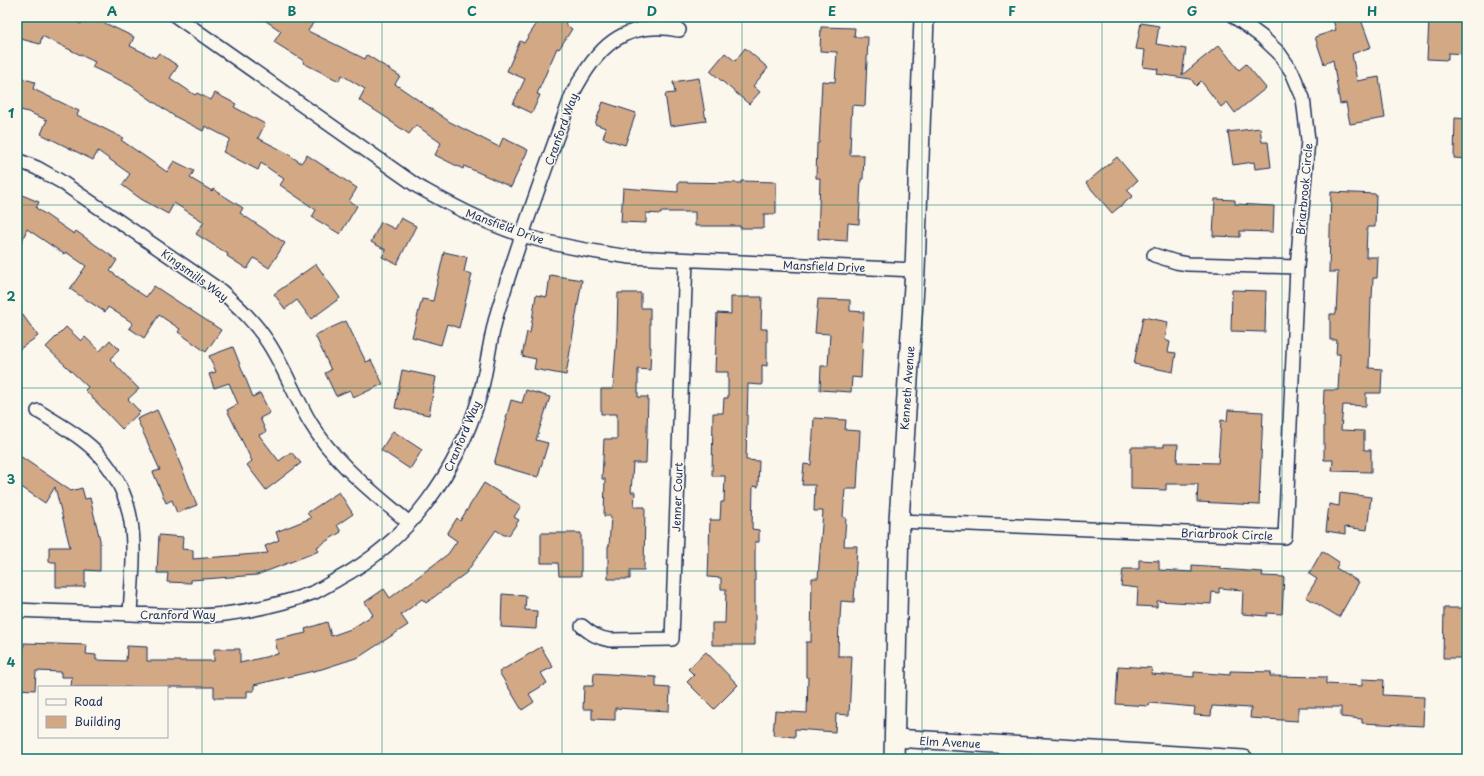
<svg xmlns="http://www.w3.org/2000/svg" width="1484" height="776" font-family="'Playpen Sans',sans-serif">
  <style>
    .building { fill: #d3a985; stroke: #1b2f5e }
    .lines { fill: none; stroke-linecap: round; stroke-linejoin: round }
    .minor-casing { stroke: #1b2f5e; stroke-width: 16 }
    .tertiary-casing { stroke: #1b2f5e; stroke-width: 20 }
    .secondary-casing { stroke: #1b2f5e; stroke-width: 22 }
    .minor { stroke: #fbf7ec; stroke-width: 13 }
    .tertiary { stroke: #fbf7ec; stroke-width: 17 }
    .secondary { stroke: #fbf7ec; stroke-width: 19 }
    .grid { fill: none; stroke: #0f766e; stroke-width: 1; stroke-opacity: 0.55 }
    .labels { text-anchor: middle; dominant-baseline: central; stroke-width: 3; stroke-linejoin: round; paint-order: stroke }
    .street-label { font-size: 11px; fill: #1b2f5e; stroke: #fbf7ec }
    .neatline { fill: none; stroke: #0f766e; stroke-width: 1.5 }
    .grid-label { font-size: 13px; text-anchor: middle; font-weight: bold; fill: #0f766e }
  </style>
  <rect width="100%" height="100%" fill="#fbf7ec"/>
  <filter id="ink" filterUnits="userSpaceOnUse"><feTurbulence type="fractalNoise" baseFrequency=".025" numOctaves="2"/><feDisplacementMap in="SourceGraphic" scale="8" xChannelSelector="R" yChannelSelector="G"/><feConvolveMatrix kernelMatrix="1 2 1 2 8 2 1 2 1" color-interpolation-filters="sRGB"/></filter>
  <g filter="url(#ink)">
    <path class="building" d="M21 17H65L81 24 85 17H92L134 37 130 46 155 58 159 53 178 66 170 78 195 95 197 93 211 100 215 93 236 104 234 107 265 124 258 138 285 152 301 163 307 155 357 188 349 201 357 206 340 234 312 217 316 210 280 185 284 179 261 163 258 170 223 152 230 139 205 126 203 131 174 116 130 85 92 67 95 62 42 36 40 44 17 38Z
      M260 17H317L308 31 365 59 367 55 400 76 395 84 450 122 499 147 503 138 528 150 511 187 464 166 463 169 435 155 441 143 416 125 409 134 390 121V120L359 100 365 89 342 75 339 81 303 63 304 61 274 42 281 31Z
      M541 17H570L565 24 572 29 559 49 557 48 537 94 540 95 532 113 513 104 525 79 507 71 520 41 524 43Z
      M1332 17H1360L1371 47 1352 54 1357 81 1379 77 1385 118 1350 124 1346 103 1340 104 1333 60 1324 64 1315 37 1336 30Z
      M1429 20 1467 22V54L1448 53V60L1427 59Z
      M1141 23 1159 26 1156 44 1186 49 1182 75 1219 45 1239 70 1246 64 1266 88 1235 113 1227 102 1221 107 1201 81 1196 86 1191 79 1157 74 1158 69 1143 67 1145 50 1136 49Z
      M821 27 855 28 854 37H868L865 106 852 105 851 123 850 155H864L863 179H861L859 224 848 223 847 241 818 239 820 178H816L817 143H819L822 81 835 82 837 52 820 51Z
      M745 48 768 68 753 86 760 92 749 104 710 71 725 53 735 61Z
      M17 77 35 82 33 89 79 111 77 115 123 138 121 140 167 172 174 161 194 171 190 178 212 191 213 189 243 208 240 213 285 243 269 268 254 258 247 269 227 256 228 254 196 234 204 222 174 203 168 214 141 199 122 185 130 174 98 151 93 160 41 134 47 120 28 112 17 109Z
      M699 78 706 121 670 126 665 94 675 93 673 82Z
      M603 102 636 113 625 145 603 138 606 128 595 124Z
      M1455 118 1467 119V159L1454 158Z
      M1260 128 1262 142H1268L1271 167 1255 169 1254 162 1233 165 1228 132Z
      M1117 157 1137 181 1127 190 1133 196 1112 213 1086 183Z
      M741 181 776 182V214H764V228H740V226H695V212H661V214L646 213V223L621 222 623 188 678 192V182L741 183Z
      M1331 192 1376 194 1375 227H1367L1366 257H1378L1377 278H1373L1372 298H1371L1369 368 1382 369 1381 393H1366V406L1343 405 1341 430 1364 431V450H1371V472L1332 471 1333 460H1324V415H1323L1324 390H1338L1340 354H1336L1337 340H1330V314H1336L1338 272H1329Z
      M17 193 39 202 36 208 74 234 76 231 117 260 110 271 125 282V283L146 297 154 286 221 330 206 352 178 332 180 329 159 315 144 338 129 328 133 323 108 307 105 312 70 289 86 266 66 252 64 254 27 229 17 253Z
      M1215 199 1235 200V204L1274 206 1273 232 1240 231V237L1213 236Z
      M401 218 416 226 397 264 382 257 386 250 371 242 381 222 395 229Z
      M444 252 467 257 464 272 472 274 459 328 447 324 441 345 412 337 422 299 433 301Z
      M316 264 340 298 311 319 297 300 285 309 274 294Z
      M550 275 582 280 566 375 534 369 536 359 522 356 527 332 530 333 536 295 547 297Z
      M1232 290 1266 291 1265 332 1231 331Z
      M618 293H641V308H650V347H651L650 370 638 369V397H648L646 463H633L631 492H635L634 507H645L644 570H630V579H608V546H609L611 516H604L605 479H602L604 439H617V414H601V389H613L617 333Z
      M731 297H762L761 329H767V366L762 365V385L748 384 746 460 759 461 758 487 753 486 752 529 759 530V542H755V645H712V623H725L726 589H721V578L708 577 710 520H720L721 502H724L725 476H712L713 413H723L724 398H728V372H715L717 313 731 314Z
      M818 299 850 300V311L864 312 861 378 852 377 851 392 820 390 821 366H828L830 334 815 333Z
      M17 307 38 336 17 351Z
      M1143 317 1168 322 1165 340 1170 342 1168 352 1176 353 1173 372 1134 364Z
      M346 321 366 362 371 360 383 384 353 398 350 390 336 396 325 373 331 370 315 335Z
      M66 327 81 341 85 337 100 351 110 340 119 349 110 359 139 389 128 399 140 412 122 429 85 390 88 387 46 347Z
      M233 347 253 397 260 393 270 413 260 418 266 432 259 435 279 461 291 452 301 463 266 490 247 465 252 461 227 410 238 404 229 383 214 388 209 374 216 372 209 356Z
      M402 370 436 377 429 415 395 408Z
      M526 390 550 397 536 440 548 443 538 477 494 464 507 418H506L511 400 522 403Z
      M157 410 177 454H176L197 505 177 513 172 500 166 503 153 472 160 470 137 419Z
      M1228 410 1263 412 1259 505 1197 502 1198 484H1166V490L1131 489V447H1164V444H1178L1177 462 1218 463 1221 420 1227 421Z
      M814 418 846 420 845 430 860 431 857 489H845L843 517 846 518 844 546H857L854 602 841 601 840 619H839L838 656H852L849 715 836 714 835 732 795 729V737L773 735 775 711 807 713 808 677H806V642H811L812 578H818L823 511H814L815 485H802L804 464 811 465Z
      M393 431 422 450 410 469 381 450Z
      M17 454 71 491 82 488 85 499 90 498 100 540V571L85 570V587H56V562H49V547H70L55 487 45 503 17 484Z
      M484 483 521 506 514 517 519 520 509 535H504L496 530 466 573 426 603 422 599 401 615 408 625 359 657 322 669 254 685V691H247V698H214V687H71L72 677H61V672L36 671 35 690 17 689V652L23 653 24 643 87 645 86 654 96 655V660L126 661 127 646 147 647V661H214V649H240V663L278 654 275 640 306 633 305 629 327 622 331 636 351 629 373 615 365 602 384 589 390 598 448 554 457 541 447 534 457 518 460 521Z
      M339 492 353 514 337 525 341 532 317 547 319 551 257 575 191 580V583L167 582 168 573H157L159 535 183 537 182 549 193 550V559L268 553 265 546 279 540 276 532 311 518 307 513Z
      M1340 493 1371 497 1367 530 1345 527V534L1326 531 1329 504 1339 506Z
      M541 533H581V576H559L558 563H541Z
      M1322 551 1339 562 1336 568 1359 582 1339 617 1306 597 1317 579 1309 574Z
      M1139 560 1159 561V570L1192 572V565L1221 567 1220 569 1263 572 1262 576 1284 577 1282 614 1267 613V616L1242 614 1243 590 1219 588V593L1212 592 1211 604 1157 601V607L1137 606 1138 588 1121 586 1123 569H1139Z
      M502 594 526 596 525 610 537 611 536 629 501 627Z
      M1444 608H1467V658H1443Z
      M541 647 553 667 541 673 547 683 529 694 534 702 522 710 499 672Z
      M706 652 738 685 714 709 687 682 694 675 688 669Z
      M1118 666 1152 668 1151 674 1194 677V672L1230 675V671L1271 672 1270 676 1326 677V684L1362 686V679L1384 680 1383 695 1424 697 1423 726 1362 723V719L1341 717V707H1298V721L1250 718 1251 708 1212 706 1211 716 1194 715 1195 707 1150 703 1149 706 1116 704Z
      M594 673 656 677V687L670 688 669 711 615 708V720L592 719V709H583L584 686H593Z"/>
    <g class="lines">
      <g class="minor-casing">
        <path id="minor" d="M177 17 417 186C451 205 485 223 522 235 558 246 594 252 630 257L915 270
          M17 160 37 168 60 181 221 291C239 307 256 323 269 344 285 369 295 397 310 422 335 464 373 492 409 523
          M1154 255 1176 262 1188 264 1297 267
          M38 411C58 424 83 437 99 455 143 504 133 555 130 614
          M899 521 1285 537 1297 267 1308 140 1303 98 1292 72 1279 53 1262 37 1235 17
          M17 610C55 612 94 612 132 614 163 615 194 618 225 614 255 610 286 603 315 592 323 588 331 583 338 579 409 541 458 471 480 395 488 365 490 333 500 304 521 233 547 164 572 95 596 48 623 19 679 30
          M582 626C591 634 598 638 610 640L672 639 686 260"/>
      </g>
      <g class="tertiary-casing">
        <path id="tertiary" d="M894 738 1244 759"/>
      </g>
      <g class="secondary-casing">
        <path id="secondary" d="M894 759 899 521 915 270 924 17"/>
      </g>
      <use href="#minor" class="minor"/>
      <use href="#tertiary" class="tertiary"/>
      <use href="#secondary" class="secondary"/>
    </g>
  </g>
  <path class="grid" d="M202 17V759M382 17V759M562 17V759M742 17V759M922 17V759M1102 17V759M1282 17V759M17 205H1467M17 388H1467M17 571H1467"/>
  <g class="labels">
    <g class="street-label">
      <text transform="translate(561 129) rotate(-70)">Cranford Way</text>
      <text transform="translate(1304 189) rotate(-85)">Briarbrook Circle</text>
      <text transform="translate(505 226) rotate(20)">Mansfield Drive</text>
      <text transform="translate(824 266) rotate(2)">Mansfield Drive</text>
      <text transform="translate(195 275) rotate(36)">Kingsmills Way</text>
      <text transform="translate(907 388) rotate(-86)">Kenneth Avenue</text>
      <text transform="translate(462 436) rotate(-67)">Cranford Way</text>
      <text transform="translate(677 497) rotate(-88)">Jenner Court</text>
      <text transform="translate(1227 534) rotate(2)">Briarbrook Circle</text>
      <text x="178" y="614">Cranford Way</text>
      <text transform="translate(950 742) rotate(3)">Elm Avenue</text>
    </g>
  </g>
  <rect width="1484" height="776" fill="none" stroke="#fbf7ec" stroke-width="44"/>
  <rect x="38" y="686" width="130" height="52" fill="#fbf7ec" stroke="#a1a7b3"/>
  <rect x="46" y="699" width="20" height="6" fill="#fbf7ec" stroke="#a1a7b3"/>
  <text x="74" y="706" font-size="12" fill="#1b2f5e">Road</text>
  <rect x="46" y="716" width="20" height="12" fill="#d3a985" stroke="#a1a7b3"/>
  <text x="74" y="726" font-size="12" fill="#1b2f5e">Building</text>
  <rect x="22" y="22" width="1440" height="732" class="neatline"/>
  <g class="grid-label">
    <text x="112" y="16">A</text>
    <text x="292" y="16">B</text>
    <text x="472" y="16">C</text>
    <text x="652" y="16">D</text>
    <text x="832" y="16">E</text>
    <text x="1012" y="16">F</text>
    <text x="1192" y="16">G</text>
    <text x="1372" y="16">H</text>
    <text x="11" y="118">1</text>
    <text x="11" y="301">2</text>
    <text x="11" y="484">3</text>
    <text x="11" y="667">4</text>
  </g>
</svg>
